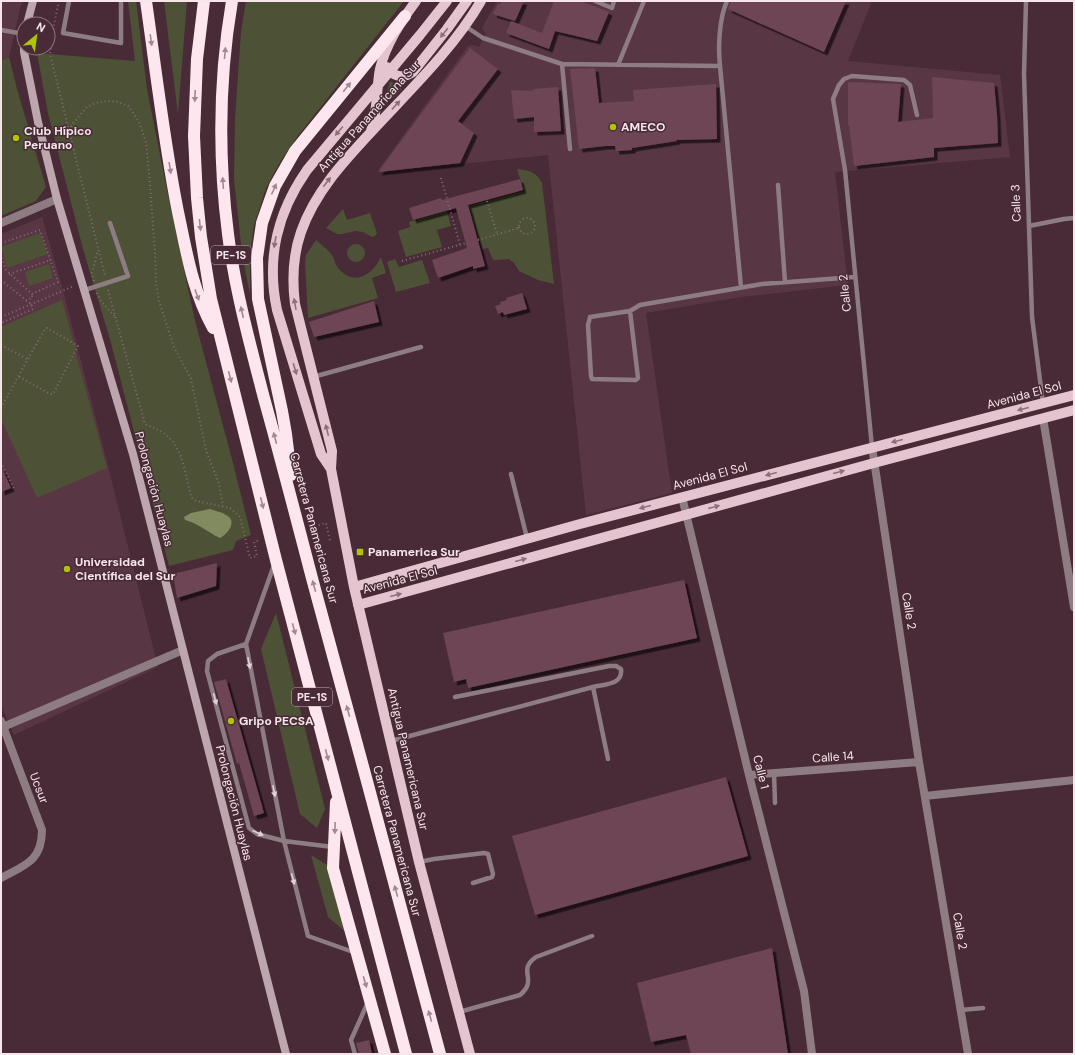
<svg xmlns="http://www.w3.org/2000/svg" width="1075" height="1055" font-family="'DM Sans',sans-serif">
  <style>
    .built { fill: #593644 }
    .green { fill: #4d5236 }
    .water { fill: #828b60 }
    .building { fill: #6e4454; filter: url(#shadow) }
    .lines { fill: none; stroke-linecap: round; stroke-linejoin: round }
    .path { stroke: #856c75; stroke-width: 2; stroke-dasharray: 1 3; stroke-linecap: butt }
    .lane { stroke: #8d7d82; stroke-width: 4.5 }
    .street { stroke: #8d7d82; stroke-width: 8 }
    .secondary { stroke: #bea6ae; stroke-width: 8 }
    .primary { stroke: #e4c5cf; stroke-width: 10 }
    .highway { stroke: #fde6ed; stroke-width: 12 }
    .oneway { fill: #8e707b }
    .oneway2 { fill: #a28892 }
    .oneway3 { fill: #e3d0d6 }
    .poi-dot { fill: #afc504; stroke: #482b36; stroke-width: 1.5 }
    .labels { text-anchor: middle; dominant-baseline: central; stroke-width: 3; stroke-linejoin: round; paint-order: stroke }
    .shield { fill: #482b36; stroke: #c3adb5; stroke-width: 1 }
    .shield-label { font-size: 11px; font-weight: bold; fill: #f8e5eb }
    .street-label { font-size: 12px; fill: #f8e5eb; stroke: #482b36 }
    .poi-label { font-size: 12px; font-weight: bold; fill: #f8e5eb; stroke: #482b36; text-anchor: start }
  </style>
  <defs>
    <filter id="shadow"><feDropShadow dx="3.5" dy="3.5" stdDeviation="0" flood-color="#0009"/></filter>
  </defs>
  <rect width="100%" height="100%" fill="#482b36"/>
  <path class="built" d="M1 1H22L9 57 1 61Z
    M497 1H872L848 61 1000 75 1010 157 835 172 848 285 741 297 646 313 672 493 586 515 548 155 384 172 379 169 468 46 472 45 479 47 486 34 482 28Z
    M42 217 61 283 109 470 158 667 14 735 1 705V234Z"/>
  <path class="green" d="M128 1H136L147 89 169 200 195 321 233 463 251 535 236 541 233 550 169 566 111 343 83 249 48 113 37 53 135 61Z
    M164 1H187L178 114Z
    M246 1H404L297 137 280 162 266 188 254 225 250 254V295L242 253 234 179 235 119 241 32Z
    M9 57 17 89 46 187 36 201 1 216V61Z
    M390 81 402 89 386 104 384 103Z
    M517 169C528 170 537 172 542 183L554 284 538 280 519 271 514 263 509 259 494 260 492 258 488 248 482 249 469 206 524 191Z
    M343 209 347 220 370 213 377 233 375 236 372 237 363 232 356 231 341 234H337L326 228Z
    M447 211 451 226 437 230 442 247 406 257 398 231 410 227 409 222Z
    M40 233 48 254 7 268 1 247Z
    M316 240C321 245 329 250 332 255 335 260 335 265 339 269 355 287 373 274 381 257L386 273 372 278 378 298 308 318 305 261 306 255Z
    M347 253a9 9 0 1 1 18 0a9 9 0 1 1-18 0Z
    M395 259 399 267 422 260 430 283 396 292 387 262Z
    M49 264 53 278 29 286 25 272Z
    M62 300 74 344 77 346 75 350 107 468 37 498 3 423 1 424V327Z
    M276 613 325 809 317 828 300 814 261 649Z
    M311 855 327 865 348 934 328 917Z"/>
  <path class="water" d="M210 509C215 511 222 512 226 515 238 521 228 534 220 538 207 532 198 523 185 520L184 517 191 513Z"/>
  <path class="building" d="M502 1H524L515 21 493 14 498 4H500Z
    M554 1H580L609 12 597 41 555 31 549 49 506 33 511 21 542 33Z
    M731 1H846L824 52 728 9Z
    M470 48 498 69 458 121 474 133 460 163 378 172Z
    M595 68 599 103 634 101 633 90 716 84 717 139 676 140 677 141 632 148V150L616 151 615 146H605L579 149 570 69Z
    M932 77 994 83 997 115 998 143 934 148V157L854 166 849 125H848V82L901 84 898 122 933 118Z
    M558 87 561 131 534 132V117L514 119 511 90 533 91V89Z
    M520 179 523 190 468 205 485 266 473 269V266L438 278 432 260 467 248 456 208 413 220 409 208 441 198 442 200Z
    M522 293 527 309 504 315 503 312 498 314 495 306 501 304 500 302 507 300 506 298Z
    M374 301 379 322 314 337 309 322Z
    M1 466 11 488 1 492Z
    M217 563 216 586 177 598 173 574Z
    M684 580 697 638 468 688 466 679 454 682 443 633Z
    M226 679 264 813 254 816 239 763 237 764 214 682Z
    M726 777 748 856 535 915 512 836Z
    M772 948 788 1054H691L686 1035 651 1042 637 983Z
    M369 1040 372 1054H359L356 1043Z"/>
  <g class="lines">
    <path class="path" d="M59 1 55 19 50 54 105 276
      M69 130 74 122 87 107 95 103 108 101 118 102 128 106 134 114 140 124 146 143 149 172 155 252 156 283 159 301 174 347 191 379 206 450 219 484 223 506
      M441 178 460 245
      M487 201 497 234
      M519 226a8 8 0 1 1 16 0a8 8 0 1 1-16 0Z
      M478 240 519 228
      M1 243 40 230 58 282 32 294 6 270 1 255
      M402 261 466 243
      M9 274 51 260
      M1 280 31 304 33 309 1 323
      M94 281 92 273 98 250
      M108 290 145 424C152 427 159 430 165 434 184 448 185 478 192 498L196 501 230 508 240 517 250 558 257 556 254 542 260 540
      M97 293 100 300 116 318
      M26 301 32 298V294
      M1 317 74 286
      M1 345 27 359
      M1 408C15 382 30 355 45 329L47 328 78 346 53 394H50L18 376
      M1 462 14 489
      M311 527 326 523 330 541"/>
    <path class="lane" d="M69 1 63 33 121 43V1
      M595 1 612 8 614 1
      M1026 1 1024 74 1032 317 1043 404
      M465 26 483 38 562 64 570 149
      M1 30 24 34
      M562 64 720 66 741 287
      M618 65 644 1
      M720 66C718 47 719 19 727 1
      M778 185 785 282
      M1029 226 1064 219 1074 218
      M85 290 128 276 110 223
      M630 311 638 378 636 380 592 379 591 376 588 325 590 317 630 311 640 305 762 284 855 277
      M313 377 421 347
      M872 447 845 170 833 99 839 85 844 79 852 76 904 80 910 85 917 115
      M511 474 527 538
      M274 565 246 644 284 841 333 847
      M246 644 217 654 208 661 207 671 249 828 257 834 284 841 308 936 356 953
      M455 697 609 666H616L621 669C623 685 605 684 593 687
      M391 741 593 687 608 759
      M774 773 775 803
      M419 862 434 859 484 853 488 854 493 874 492 877 473 883
      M961 1010 983 1008
      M459 1012 520 995C539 979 516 971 536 957L592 936
      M355 1054 351 1040 368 1002"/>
    <path class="street" d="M1 223 57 199
      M1043 418 1074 607
      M872 447 919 762 968 1054
      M682 497 749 775 804 991 812 1054
      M1 721 42 830C42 861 25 865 1 878
      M3 727 183 650
      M749 775 919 762
      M925 796 1074 780"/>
    <path class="secondary" d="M27 24 33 1
      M24 48V52L38 122 57 199 133 454 286 1054"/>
    <path class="primary" d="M387 67C393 77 403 79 413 72L447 29 467 1
      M371 131C378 111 376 90 380 69 385 46 402 19 416 1
      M331 469 321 454 277 310C266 258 277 213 307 170L420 35 447 1
      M354 587 580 524 1074 395
      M358 605 874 463 1074 410
      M470 1054 419 862 354 587 331 469 332 451 295 304C292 280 293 255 301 232 315 192 344 161 372 131 409 91 454 48 481 1"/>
    <path class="highway" d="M146 1C156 71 164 142 178 212 187 254 192 289 213 328
      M204 1 197 59 194 136 197 198 201 237 211 299 276 560 406 1054
      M232 1C219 78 218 156 228 234 235 290 250 344 264 398 281 459 297 521 313 582 356 739 398 897 440 1054
      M291 475 286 434 282 411 258 299 257 258 262 223 275 186 295 151 405 16
      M336 802 333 868 385 1054"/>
  </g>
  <defs><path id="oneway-solid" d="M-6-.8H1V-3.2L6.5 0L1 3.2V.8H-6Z"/></defs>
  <g class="oneway">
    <use href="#oneway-solid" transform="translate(444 33) rotate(129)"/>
    <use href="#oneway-solid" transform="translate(396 105) rotate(-47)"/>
    <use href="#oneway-solid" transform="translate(339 131) rotate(131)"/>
    <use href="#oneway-solid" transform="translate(327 182) rotate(-53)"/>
    <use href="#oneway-solid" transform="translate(275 242) rotate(100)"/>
    <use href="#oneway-solid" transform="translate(295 304) rotate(-100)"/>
    <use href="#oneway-solid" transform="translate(295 369) rotate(73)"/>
    <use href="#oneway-solid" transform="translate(1023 409) rotate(166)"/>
    <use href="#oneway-solid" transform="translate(327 430) rotate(-104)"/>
    <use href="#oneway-solid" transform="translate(897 441) rotate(166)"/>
    <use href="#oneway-solid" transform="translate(839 472) rotate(-15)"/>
    <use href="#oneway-solid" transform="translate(771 474) rotate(165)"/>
    <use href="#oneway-solid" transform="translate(645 507) rotate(165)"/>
    <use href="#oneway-solid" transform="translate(714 507) rotate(-15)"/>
    <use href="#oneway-solid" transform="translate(521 560) rotate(-15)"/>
    <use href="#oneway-solid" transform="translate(396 595) rotate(-15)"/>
  </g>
  <g class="oneway2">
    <use href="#oneway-solid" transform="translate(151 40) rotate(82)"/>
    <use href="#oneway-solid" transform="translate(225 53) rotate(-85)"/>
    <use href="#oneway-solid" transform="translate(347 87) rotate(-51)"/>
    <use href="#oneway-solid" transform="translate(195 96) rotate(92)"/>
    <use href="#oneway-solid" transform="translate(170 168) rotate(81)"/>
    <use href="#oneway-solid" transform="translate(223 183) rotate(-94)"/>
    <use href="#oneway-solid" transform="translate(274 189) rotate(-66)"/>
    <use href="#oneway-solid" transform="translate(200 225) rotate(84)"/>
    <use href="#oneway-solid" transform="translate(197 295) rotate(70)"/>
    <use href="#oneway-solid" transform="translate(242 312) rotate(-103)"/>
    <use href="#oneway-solid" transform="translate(230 377) rotate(76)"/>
    <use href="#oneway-solid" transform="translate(275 438) rotate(-105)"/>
    <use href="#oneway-solid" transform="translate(262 503) rotate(76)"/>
    <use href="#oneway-solid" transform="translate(314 586) rotate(-105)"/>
    <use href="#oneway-solid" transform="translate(294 629) rotate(75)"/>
    <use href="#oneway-solid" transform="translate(348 711) rotate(-105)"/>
    <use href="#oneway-solid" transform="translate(327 755) rotate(75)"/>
    <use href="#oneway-solid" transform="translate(335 828) rotate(92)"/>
    <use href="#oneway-solid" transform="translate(396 891) rotate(-105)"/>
    <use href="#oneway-solid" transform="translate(365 982) rotate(74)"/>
    <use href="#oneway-solid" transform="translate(430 1016) rotate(-105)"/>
  </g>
  <g class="oneway3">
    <use href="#oneway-solid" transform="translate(249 663) rotate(79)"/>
    <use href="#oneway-solid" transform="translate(215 699) rotate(75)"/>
    <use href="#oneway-solid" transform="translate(274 791) rotate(79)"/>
    <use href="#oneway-solid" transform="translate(258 833) rotate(24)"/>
    <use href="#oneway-solid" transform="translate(293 879) rotate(75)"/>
  </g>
  <g class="poi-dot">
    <circle cx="613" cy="127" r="4"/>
    <circle cx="16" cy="138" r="4"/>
    <rect x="356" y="548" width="8" height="8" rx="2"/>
    <circle cx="67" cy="569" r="4"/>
    <circle cx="231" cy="721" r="4"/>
  </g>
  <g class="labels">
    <g class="shield">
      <rect x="211" y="246" width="40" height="18" rx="3"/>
      <rect x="292" y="688" width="40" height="18" rx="3"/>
    </g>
    <g class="shield-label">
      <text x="231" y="255">PE-1S</text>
      <text x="312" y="697">PE-1S</text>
    </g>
    <g class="street-label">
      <text transform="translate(369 116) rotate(-48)">Antigua Panamericana Sur</text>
      <text transform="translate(1016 203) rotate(-92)">Calle 3</text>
      <text transform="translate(845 293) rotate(-96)">Calle 2</text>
      <text transform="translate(1024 395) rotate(-15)">Avenida El Sol</text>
      <text transform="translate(710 476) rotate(-15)">Avenida El Sol</text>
      <text transform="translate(154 489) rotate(75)">Prolongación Huaylas</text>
      <text transform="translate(314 528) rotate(75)">Carretera Panamericana Sur</text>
      <text transform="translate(400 580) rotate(-15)">Avenida El Sol</text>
      <text transform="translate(909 611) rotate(81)">Calle 2</text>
      <text transform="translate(833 757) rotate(-4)">Calle 14</text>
      <text transform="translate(408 759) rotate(77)">Antigua Panamericana Sur</text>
      <text transform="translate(761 772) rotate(76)">Calle 1</text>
      <text transform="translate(39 788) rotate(69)">Ucsur</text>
      <text transform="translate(234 803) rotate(76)">Prolongación Huaylas</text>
      <text transform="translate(397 841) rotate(75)">Carretera Panamericana Sur</text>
      <text transform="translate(960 931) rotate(81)">Calle 2</text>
    </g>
    <g class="poi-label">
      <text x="621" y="127">AMECO</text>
      <text x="24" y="131">Club Hípico<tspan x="24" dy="14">Peruano</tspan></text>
      <text x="368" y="552">Panamerica Sur</text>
      <text x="75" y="562">Universidad<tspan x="75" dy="14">Científica del Sur</tspan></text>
      <text x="239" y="721">Gripo PECSA</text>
    </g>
  </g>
  <rect width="1075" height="1055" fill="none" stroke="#f8e5eb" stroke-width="4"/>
  <g transform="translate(36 36) rotate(29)"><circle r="19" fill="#482b36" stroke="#8e757e"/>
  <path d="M0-3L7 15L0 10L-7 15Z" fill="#afc504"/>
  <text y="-6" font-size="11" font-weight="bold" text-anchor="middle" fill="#f8e5eb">N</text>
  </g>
</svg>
